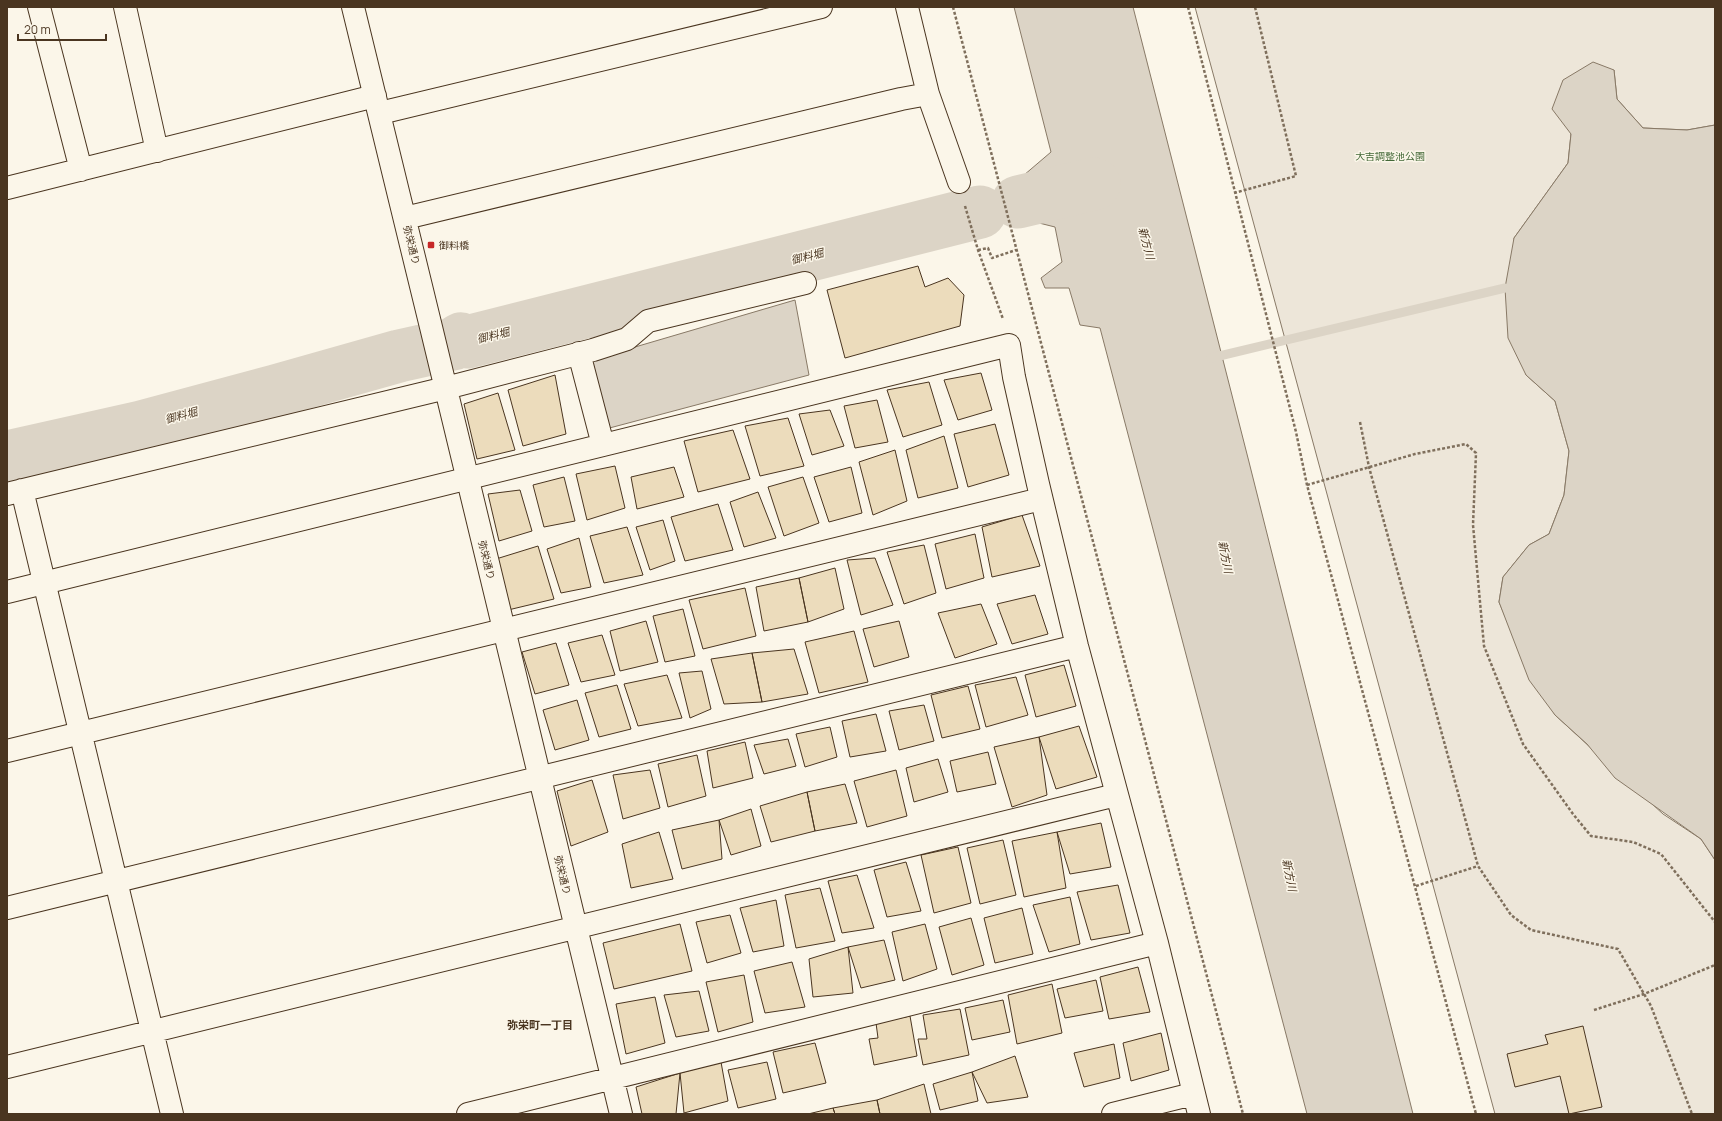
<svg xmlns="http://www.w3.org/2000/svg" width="1722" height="1121" font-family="Manrope,'Noto Sans JP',sans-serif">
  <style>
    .green { fill: #ede6d9; stroke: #887966 }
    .water { fill: #dcd4c6; stroke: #887966 }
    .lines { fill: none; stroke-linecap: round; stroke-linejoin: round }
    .stream { stroke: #dcd4c6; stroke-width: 9 }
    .river { stroke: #dcd4c6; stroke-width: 53 }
    .building { fill: #ecdcbc; stroke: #4a3520 }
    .minor-casing { stroke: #4a3520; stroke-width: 24 }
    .path { stroke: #7f6f5c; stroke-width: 2.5; stroke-dasharray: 3 2; stroke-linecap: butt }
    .minor { stroke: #fbf6e9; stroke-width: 22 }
    .poi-dot { fill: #c62828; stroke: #fbf6e9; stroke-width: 1.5 }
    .labels { text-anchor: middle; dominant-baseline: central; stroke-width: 3; stroke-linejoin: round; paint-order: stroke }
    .park-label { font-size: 10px; fill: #436837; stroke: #fbf6e9 }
    .street-label { font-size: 10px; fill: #4a3520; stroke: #fbf6e9 }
    .poi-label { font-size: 10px; fill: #4a3520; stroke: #fbf6e9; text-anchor: start }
    .water-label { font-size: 11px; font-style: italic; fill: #4a3520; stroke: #fbf6e9 }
    .neighbourhood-label { font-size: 11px; font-weight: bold; fill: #4a3520; stroke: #fbf6e9 }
  </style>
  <rect width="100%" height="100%" fill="#fbf6e9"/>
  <path class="green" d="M1195 7H1715V125L1687 130 1643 128 1617 99 1614 70 1571 134 1568 163 1514 238 1526 375 1555 401 1569 451 1564 495 1549 534 1529 545 1503 577 1499 602 1510 628 1555 715 1663 814 1701 839 1715 860V1114H1495Z"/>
  <path class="water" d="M1014 7H1133L1249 462 1413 1114H1307L1100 328 1080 325 1069 288H1045L1041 278 1062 262 1055 227 1027 220 1017 181 1051 152Z
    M1593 62 1614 70 1617 99 1643 128 1687 130 1715 125V860L1701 839 1615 778 1587 744 1555 715 1529 680 1499 602 1503 577 1529 545 1549 534 1564 495 1569 451 1555 401 1526 375 1508 338 1505 288 1514 238 1568 163 1571 134 1552 109 1563 80Z
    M795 300 809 375 602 430 584 362Z"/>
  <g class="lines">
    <path class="stream" d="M1211 358 1505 288"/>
    <path class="river" d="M1018 202 1094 184
      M7 457 141 427 275 391 399 356 453 344 461 339 467 342 980 212"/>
  </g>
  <path class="building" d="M918 266 925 287 948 278 964 295 960 326 845 358 827 290Z
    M981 373 992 410 958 420 944 380Z
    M555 375 566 434 523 446 508 390Z
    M929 382 942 425 903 437 887 390Z
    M498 393 515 450 477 459 464 404Z
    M877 400 888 442 855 448 844 406Z
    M830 410 844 446 812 455 799 414Z
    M788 418 804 466 760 476 745 426Z
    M995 424 1009 475 968 487 954 434Z
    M733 430 750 479 698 492 684 441Z
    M944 436 958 488 918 498 906 450Z
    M895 450 907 501 873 515 859 462Z
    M615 466 625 508 587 520 576 474Z
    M674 467 684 497 637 509 631 477Z
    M851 467 862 513 829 522 814 477Z
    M564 477 575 521 544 527 533 485Z
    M803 477 819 523 784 536 768 487Z
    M520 490 532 531 499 541 488 494Z
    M758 492 776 538 744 547 730 502Z
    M718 504 733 550 685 561 671 517Z
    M1022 515 1040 566 992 577 982 527Z
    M663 520 675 561 650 570 636 527Z
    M627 527 643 575 604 583 590 536Z
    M975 534 984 578 946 589 935 544Z
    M579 538 591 587 561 593 547 549Z
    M924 545 936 593 904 604 887 552Z
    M538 546 554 599 508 610 496 559Z
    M875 558 893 605 861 615 847 560Z
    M835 568 844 609 808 622 799 578Z
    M799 578 808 622 764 631 756 587Z
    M745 588 756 636 703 649 689 600Z
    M1035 595 1048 634 1012 644 997 604Z
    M981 604 997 644 955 658 938 613Z
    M683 609 695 656 665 662 653 616Z
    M646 621 658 662 620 671 610 631Z
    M899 621 909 657 874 667 863 629Z
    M854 631 868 682 819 693 805 642Z
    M602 635 615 675 581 682 568 643Z
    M556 643 569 685 535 694 522 652Z
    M794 649 808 694 762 702 752 653Z
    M752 653 762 702 724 704 711 659Z
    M1064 665 1076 706 1036 717 1025 675Z
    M702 671 711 709 690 718 679 673Z
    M667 675 682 718 638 726 624 684Z
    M1016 677 1028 715 986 727 975 685Z
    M617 685 631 729 599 737 585 693Z
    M968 686 980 729 942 738 931 695Z
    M577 700 589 740 555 750 543 710Z
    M924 705 934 741 899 750 889 711Z
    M876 714 886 751 850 757 842 721Z
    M1079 726 1097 777 1056 789 1039 737Z
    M830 727 837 757 805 767 796 734Z
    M1039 737 1047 795 1012 807 994 747Z
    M788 739 796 766 764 774 754 745Z
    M745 742 753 778 713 788 707 751Z
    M988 752 996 784 957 792 950 761Z
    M697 755 706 796 668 807 658 764Z
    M938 759 948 792 914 802 906 768Z
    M650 770 660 808 623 819 613 775Z
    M896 770 907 816 867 827 854 781Z
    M592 780 608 832 571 846 557 791Z
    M845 784 857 823 815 831 807 792Z
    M807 792 815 831 771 842 760 806Z
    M751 809 761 846 731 855 719 820Z
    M719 820 722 859 682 869 672 830Z
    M1101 823 1111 867 1070 874 1057 832Z
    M659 832 673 879 631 888 622 844Z
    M1057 832 1066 888 1024 897 1012 841Z
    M1003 840 1016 895 980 904 967 848Z
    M958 847 971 903 934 913 921 855Z
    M906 862 921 911 887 917 874 870Z
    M857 875 874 928 842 933 828 881Z
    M1118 885 1130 933 1091 940 1077 892Z
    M820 888 835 941 796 948 785 895Z
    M1070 897 1080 944 1049 952 1033 905Z
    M776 900 784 946 753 952 740 908Z
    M1022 908 1033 954 995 963 984 918Z
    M730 915 741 953 707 963 696 922Z
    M971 918 984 965 952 975 939 927Z
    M680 924 692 971 614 989 603 943Z
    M925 924 937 969 903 981 892 932Z
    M884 940 895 980 861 988 848 947Z
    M848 947 853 993 813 997 809 959Z
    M792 962 805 1007 765 1013 754 971Z
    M1138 967 1150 1012 1109 1019 1100 977Z
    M744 975 753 1022 718 1032 706 982Z
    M1096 980 1103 1011 1065 1018 1057 989Z
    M1052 984 1062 1033 1017 1044 1008 995Z
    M699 991 709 1031 676 1037 664 995Z
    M655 997 665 1043 626 1054 616 1004Z
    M1003 1000 1010 1032 972 1040 965 1008Z
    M960 1009 969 1055 923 1065 918 1039H927L923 1015Z
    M910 1016 917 1056 874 1065 869 1039 878 1038 876 1023Z
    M1583 1026 1602 1107 1569 1114 1560 1076 1515 1087 1507 1054 1548 1044 1545 1035Z
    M1161 1033 1169 1070 1131 1081 1123 1043Z
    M815 1043 826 1083 783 1093 773 1052Z
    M1114 1044 1120 1078 1084 1087 1074 1053Z
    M1015 1056 1028 1097 987 1103 972 1072Z
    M721 1062 728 1101 684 1113 680 1073Z
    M767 1062 776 1099 738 1108 728 1070Z
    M972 1072 978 1101 940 1110 933 1084Z
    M680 1073 676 1114H642L636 1087Z
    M924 1084 931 1114H880L877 1100Z
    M877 1100 880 1114H835L833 1108Z
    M833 1108 835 1114H808Z"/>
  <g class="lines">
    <g class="minor-casing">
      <path id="minor" d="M39 7 81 170
        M125 7 157 151
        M353 7 431 327 621 1114
        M907 7 928 94 959 182
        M380 113 821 7
        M7 188 375 96
        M405 218 901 99 928 94
        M579 353 603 445
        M22 490 172 1114
        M7 494 446 388 593 350 627 339 648 321 805 283
        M7 592 1009 345 1014 377 1038 484 1077 646 1157 943 1199 1114
        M7 751 1041 499
        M7 908 1077 646
        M7 1067 1116 795
        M468 1114 1157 943
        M1113 1114 1193 1094"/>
    </g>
    <path class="path" d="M953 7 1243 1114
      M1188 7 1296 432 1307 485 1476 1114
      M1234 193 1296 176 1255 7
      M965 206 978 250 1003 319
      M978 250 988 248 992 258 1016 250
      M1360 422 1369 467 1478 866 1511 915 1531 930 1618 949 1651 1006 1692 1114
      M1307 485 1415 454 1466 444 1476 453 1473 525 1484 646 1523 744 1573 814 1591 836 1633 842 1661 854 1715 922
      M1416 886 1478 866
      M1594 1010 1644 994 1715 965"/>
    <use href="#minor" class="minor"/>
  </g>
  <rect class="poi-dot" x="427" y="241" width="8" height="8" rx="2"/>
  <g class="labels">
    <g class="park-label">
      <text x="1390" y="156">大吉調整池公園</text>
    </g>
    <g class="street-label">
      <text transform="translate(412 245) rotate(76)">弥栄通り</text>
      <text transform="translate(487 560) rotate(76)">弥栄通り</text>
      <text transform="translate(563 875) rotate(76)">弥栄通り</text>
    </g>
    <g class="poi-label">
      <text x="439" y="245">御料橋</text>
    </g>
    <g class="water-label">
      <text transform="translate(1147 243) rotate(75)">新方川</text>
      <text transform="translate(807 256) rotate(-14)">御料堀</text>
      <text transform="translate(493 335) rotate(-14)">御料堀</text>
      <text transform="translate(181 415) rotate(-15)">御料堀</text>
      <text transform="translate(1226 557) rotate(79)">新方川</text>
      <text transform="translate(1290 875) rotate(79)">新方川</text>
    </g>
    <g class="neighbourhood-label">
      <text x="540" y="1024">弥栄町一丁目</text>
    </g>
  </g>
  <rect width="1722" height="1121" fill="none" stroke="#4a3520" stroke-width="16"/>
  <path d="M18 34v6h88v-6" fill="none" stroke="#4a3520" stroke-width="2"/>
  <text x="24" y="34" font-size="12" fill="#4a3520" stroke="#fbf6e9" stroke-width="3" paint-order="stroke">20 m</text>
</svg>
